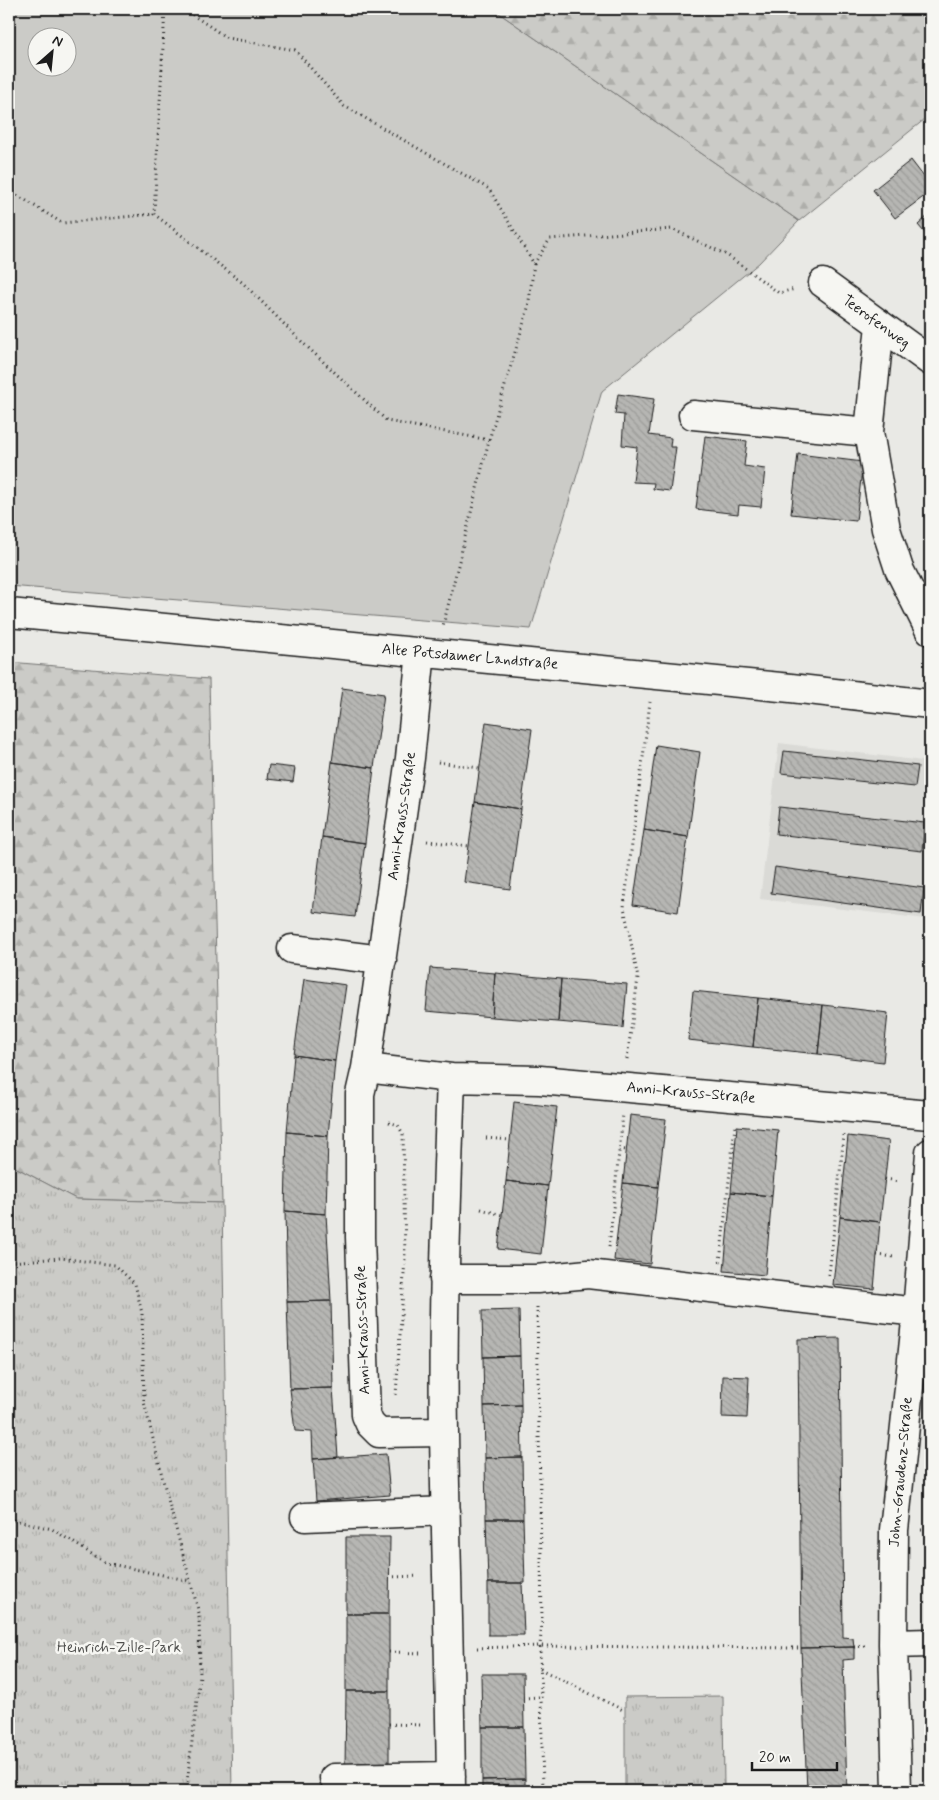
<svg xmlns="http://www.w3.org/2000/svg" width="939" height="1800" font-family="Mynerve,sans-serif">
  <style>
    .built { fill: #dadad6 }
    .green { fill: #cbcbc7; stroke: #747472; fill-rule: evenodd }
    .forest { fill: url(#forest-firs); stroke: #747472 }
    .park { fill: url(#park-tufts); stroke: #747472 }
    .building { fill: url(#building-back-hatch); stroke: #1c1c1c }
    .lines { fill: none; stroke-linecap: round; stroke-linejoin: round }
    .minor-casing { stroke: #1c1c1c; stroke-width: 31 }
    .path { stroke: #1c1c1c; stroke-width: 3; stroke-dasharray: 1 4; stroke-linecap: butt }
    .minor { stroke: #f6f6f2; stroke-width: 28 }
    .labels { text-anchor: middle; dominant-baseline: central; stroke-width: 5; stroke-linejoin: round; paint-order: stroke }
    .street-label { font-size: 15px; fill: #1c1c1c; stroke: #f6f6f2 }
    .park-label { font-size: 15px; fill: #51514f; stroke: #f6f6f2 }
  </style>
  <defs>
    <pattern id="forest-firs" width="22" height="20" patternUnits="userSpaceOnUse" patternTransform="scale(1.25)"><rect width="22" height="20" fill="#cbcbc7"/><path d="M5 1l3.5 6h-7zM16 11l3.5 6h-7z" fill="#aeaeaa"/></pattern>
    <pattern id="park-tufts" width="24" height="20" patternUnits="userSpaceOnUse" patternTransform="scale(1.25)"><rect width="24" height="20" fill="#cbcbc7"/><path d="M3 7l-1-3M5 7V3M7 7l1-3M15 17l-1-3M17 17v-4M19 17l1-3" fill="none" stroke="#aeaeaa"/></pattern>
    <pattern id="building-back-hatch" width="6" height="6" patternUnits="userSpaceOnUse" patternTransform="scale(1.25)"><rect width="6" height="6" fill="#b6b6b3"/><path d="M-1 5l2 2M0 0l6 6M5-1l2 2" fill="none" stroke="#9c9c99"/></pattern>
  </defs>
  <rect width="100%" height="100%" fill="#e9e9e5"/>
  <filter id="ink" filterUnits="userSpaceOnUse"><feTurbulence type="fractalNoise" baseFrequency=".02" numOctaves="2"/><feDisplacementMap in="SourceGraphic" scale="10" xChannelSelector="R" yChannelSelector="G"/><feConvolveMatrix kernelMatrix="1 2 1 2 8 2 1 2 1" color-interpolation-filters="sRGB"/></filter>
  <g filter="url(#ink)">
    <path class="built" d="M779 743 930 762V887L926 919 760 899Z"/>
    <path class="green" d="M9 9H493L799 221 759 263 602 391 531 629 9 586ZM38 38H68V68H38Z"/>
    <path class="forest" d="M493 9H930V115L799 221Z
      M9 662 209 679 222 1203 76 1199 9 1164Z"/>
    <path class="park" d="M9 1164 76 1199 222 1203 232 1791H9Z
      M723 1696 724 1791H625V1697Z"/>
    <path class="building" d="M911 160 930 185V192L895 218 873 190Z
      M930 214V239L918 225Z
      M618 394 654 399 649 435 671 438 670 447H676L670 491 653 489 654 483 633 482 637 447 622 445 624 415 615 414Z
      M705 436 747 441 744 466 765 469 761 507 739 505 738 514 696 509Z
      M798 454 863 462 856 521 791 514Z
      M342 688 384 694 374 768 332 762Z
      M486 722 532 729 521 809 475 802Z
      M656 745 700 752 688 837 644 830Z
      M784 751 918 766 915 787 781 773Z
      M332 762 374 768 365 843 322 837Z
      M269 765 295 768 293 782 267 779Z
      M475 802 521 809 510 889 464 882Z
      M779 807 925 823 922 851 776 834Z
      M644 830 688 837 678 912 633 905Z
      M322 837 365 843 355 917 313 912Z
      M775 867 924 888 921 914 771 893Z
      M430 968 495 973 492 1017 426 1011Z
      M495 973 561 979 558 1022 492 1017Z
      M304 979 346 985 335 1061 294 1055Z
      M561 979 627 984 623 1028 558 1022Z
      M693 991 758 998 753 1047 688 1040Z
      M758 998 823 1005 818 1054 753 1047Z
      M823 1005 888 1013 883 1062 818 1054Z
      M294 1055 335 1061 328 1136 287 1132Z
      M514 1102 557 1107 548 1186 506 1181Z
      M630 1115 666 1119 658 1187 623 1183Z
      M737 1126 778 1130 772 1196 731 1192Z
      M287 1132 328 1136 326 1214 285 1211Z
      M848 1136 889 1141 880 1222 840 1217Z
      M506 1181 548 1186 541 1254 498 1249Z
      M623 1183 658 1187 650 1264 614 1260Z
      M731 1192 772 1196 765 1275 724 1271Z
      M285 1211 326 1214 331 1301 287 1302Z
      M840 1217 880 1222 874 1289 833 1285Z
      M331 1301 333 1388 290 1389 287 1302Z
      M519 1310 520 1356 483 1357 482 1311Z
      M840 1338 843 1637 853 1638 854 1647 801 1648 798 1339Z
      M520 1356 521 1405 484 1406 483 1357Z
      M723 1376 749 1377 747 1418 722 1417Z
      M333 1388 338 1457 313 1459 312 1432 295 1431 290 1389Z
      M521 1405 522 1457 485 1458 484 1406Z
      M386 1454 390 1495 316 1501 313 1459Z
      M522 1457 523 1519H486L485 1458Z
      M486 1519H523L525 1583H488Z
      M346 1537H390L389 1614H346Z
      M488 1583H522L524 1635H488Z
      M346 1614H389V1691H346Z
      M854 1647V1659L843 1660 847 1791H807L801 1648Z
      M481 1674H523L524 1727H482Z
      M346 1691H389V1768H345Z
      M482 1727H524L525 1779 482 1780Z
      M525 1779V1791H482V1780Z"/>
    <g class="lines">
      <g class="minor-casing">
        <path id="minor" d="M823 283 930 361
          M880 325 869 432 886 529 899 569 930 631
          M693 415 869 432
          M9 613 791 688 930 704
          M421 652 410 758 366 1068 360 1094V1237L366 1415 370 1424 379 1433 444 1432
          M292 949 382 960
          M366 1068 451 1078
          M444 1279H537L588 1274 917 1312
          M305 1517 446 1511
          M893 1644 930 1643
          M334 1778 451 1776
          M451 1791C450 1672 446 1552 444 1433 442 1315 447 1196 451 1078L540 1080 930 1115
          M897 1791 893 1644 894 1530 917 1312 930 1153"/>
      </g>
      <path class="path" d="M165 9 154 214 243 283 302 342 387 421 489 440 443 626
        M184 9 227 38 295 50 344 106 489 189 534 264 528 308 489 440
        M9 190 62 223 154 214
        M534 264 550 239 672 229 727 255 779 293 795 289
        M438 762 479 768
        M427 841 469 846
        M627 1059 638 978 624 907 650 702
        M389 1122 398 1125 403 1134 405 1259 396 1395
        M486 1138 510 1140
        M619 1149 626 1150
        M885 1179 899 1181
        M481 1209 502 1215
        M609 1247 623 1114
        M877 1255 894 1257
        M9 1262 60 1258 115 1265 135 1284 142 1313 144 1402 166 1492 199 1613 200 1675 186 1791
        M720 1262 735 1126
        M829 1275 844 1135
        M537 1307 542 1621 540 1646 543 1791
        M9 1519 52 1529 106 1563 191 1581
        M921 1530H930
        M389 1577 419 1576
        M854 1647 865 1646
        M477 1648 540 1646 801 1648
        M389 1652 421 1653
        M540 1669 625 1711
        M523 1698 540 1697
        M389 1724 423 1725
        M9 1783 12 1791"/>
      <use href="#minor" class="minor"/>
    </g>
  </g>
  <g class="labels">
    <g class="street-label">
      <text transform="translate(876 322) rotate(36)">Teerofenweg</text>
      <text transform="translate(470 657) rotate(5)">Alte Potsdamer Landstraße</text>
      <text transform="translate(402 816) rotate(-82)">Anni-Krauss-Straße</text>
      <text transform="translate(691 1093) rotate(5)">Anni-Krauss-Straße</text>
      <text transform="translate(363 1330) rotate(-92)">Anni-Krauss-Straße</text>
      <text transform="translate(901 1472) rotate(-85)">John-Graudenz-Straße</text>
    </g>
    <g class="park-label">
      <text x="119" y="1648">Heinrich-Zille-Park</text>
    </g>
  </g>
  <rect width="939" height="1800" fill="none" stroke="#f6f6f2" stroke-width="30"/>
  <rect x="15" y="15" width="909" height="1770" fill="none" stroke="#1c1c1c" stroke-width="2" filter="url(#ink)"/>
  <g transform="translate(52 52) rotate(27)"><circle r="24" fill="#f6f6f2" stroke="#9f9f9c"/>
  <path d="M0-4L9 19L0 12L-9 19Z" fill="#1c1c1c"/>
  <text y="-8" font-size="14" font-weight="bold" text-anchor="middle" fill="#1c1c1c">N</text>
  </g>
  <path d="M752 1762v8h85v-8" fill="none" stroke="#1c1c1c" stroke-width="2.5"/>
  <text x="759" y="1762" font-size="15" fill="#1c1c1c" stroke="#f6f6f2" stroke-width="4" paint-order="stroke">20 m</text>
</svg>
